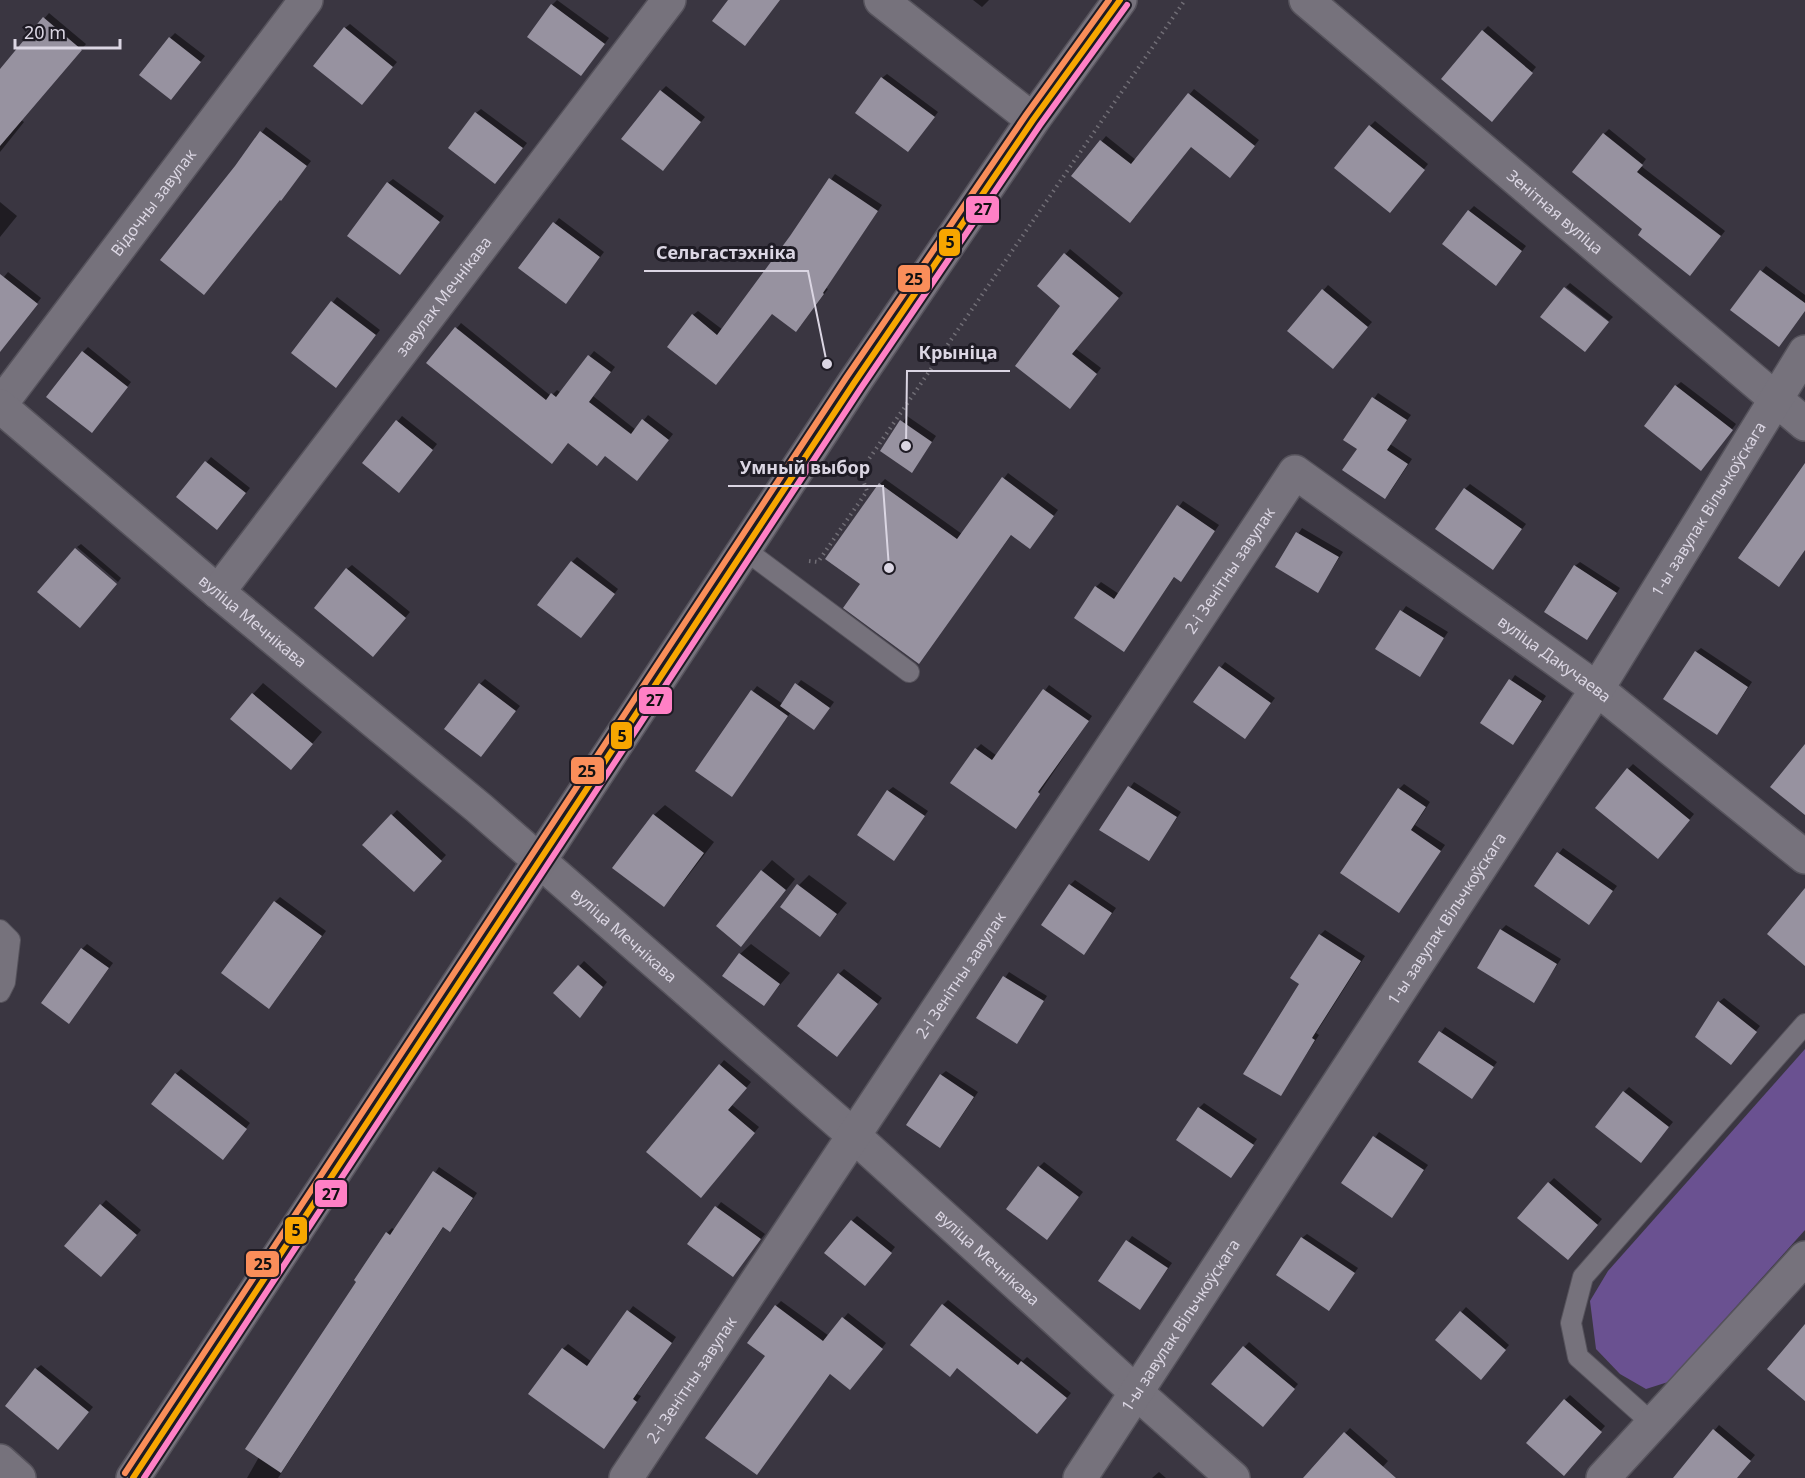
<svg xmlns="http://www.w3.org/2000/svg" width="1805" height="1478" font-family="'Noto Sans',sans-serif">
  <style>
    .forest { fill: #6a5191 }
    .shadow { fill: #0007 }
    .building { fill: #9792a0 }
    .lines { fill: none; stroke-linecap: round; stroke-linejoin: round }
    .lane-casing { stroke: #56535c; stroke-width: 22 }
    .street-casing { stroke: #56535c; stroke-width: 36 }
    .secondary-casing { stroke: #56535c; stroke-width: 36 }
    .path { stroke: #716e76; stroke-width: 4; stroke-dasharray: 1.5 4.5; stroke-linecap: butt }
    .lane { stroke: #76727c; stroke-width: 20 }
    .street { stroke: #76727c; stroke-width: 33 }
    .secondary { stroke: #76727c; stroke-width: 33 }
    .bus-1-casing { stroke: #1e1b24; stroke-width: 10 }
    .bus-2-casing { stroke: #1e1b24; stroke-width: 10 }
    .bus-3-casing { stroke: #1e1b24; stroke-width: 10 }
    .bus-1 { stroke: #f7a600; stroke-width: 6 }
    .bus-2 { stroke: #ff80c5; stroke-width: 6 }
    .bus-3 { stroke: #fa8e5a; stroke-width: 6 }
    .labels { text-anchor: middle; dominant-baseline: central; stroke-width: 6; stroke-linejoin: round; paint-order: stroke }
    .street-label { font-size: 16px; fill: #dbd6e3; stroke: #1e1b24 }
    .leader { fill: none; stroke: #dbd6e3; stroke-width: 2 }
    .callout-dot { fill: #dbd6e3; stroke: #1e1b24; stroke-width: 2 }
    .callout-label { font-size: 18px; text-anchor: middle; font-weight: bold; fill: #dbd6e3; stroke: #1e1b24; stroke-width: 6; stroke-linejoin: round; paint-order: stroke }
    .line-badge { stroke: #1e1b24; stroke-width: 2 }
    .pale-badge-label { font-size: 16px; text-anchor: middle; font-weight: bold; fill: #111 }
  </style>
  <rect width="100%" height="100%" fill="#3a3641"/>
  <path class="forest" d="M1805 1049V1230L1668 1382 1646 1389 1620 1374 1596 1349 1590 1301 1608 1271Z"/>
  <path class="shadow" d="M557 0 609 38 586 69 552 5Z
    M973 0H989L982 7Z
    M49 13 86 44 21 120 24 122 0 152V85L8 61Z
    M350 24 397 62 366 99 345 28Z
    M1488 26 1536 67 1497 115 1483 31Z
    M175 33 205 56 176 93 170 38Z
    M887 74 938 112 913 145 882 78Z
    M666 86 705 117 667 165 661 91Z
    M1194 89 1259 140 1234 171 1191 145 1135 217 1073 176 1106 136 1136 160Z
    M481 109 527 143 500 177 476 113Z
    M1375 121 1428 164 1395 206 1370 126Z
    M266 127 311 161 281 199 236 167Z
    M1609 129 1646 159 1641 166 1725 231 1695 269 1644 228 1604 134Z
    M835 174 882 205 826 288 828 289 801 325 772 312 716 383 693 315 698 311 723 330Z
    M393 179 444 216 405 268 388 183Z
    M0 202 17 216 0 237Z
    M1474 206 1526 246 1501 279 1469 211Z
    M559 218 604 252 570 297 520 268Z
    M1070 249 1123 293 1076 349 1101 368 1075 402 1063 306 1039 286Z
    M1766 266 1805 295V311L1732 310Z
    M8 272 41 298 6 343 0 347V282Z
    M1570 283 1613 317 1609 321 1566 287Z
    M1328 285 1372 322 1337 362 1289 330Z
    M337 297 380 330 340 381 293 353Z
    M461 323 551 396 557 390 561 393 594 351 615 367 593 396 636 430 648 415 673 434 642 474 606 454 568 442 428 363Z
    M88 347 131 382 97 426 83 352Z
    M1681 382 1736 424 1706 464 1676 386Z
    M1378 393 1411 415 1390 444 1412 459 1390 492 1359 448 1346 439Z
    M402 416 437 444 404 486 364 463Z
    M907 416 936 436 916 466 882 451Z
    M211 457 250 488 222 523 178 497Z
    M1008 473 1058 510 1034 542 1012 534 919 662 862 584 880 484 885 479 962 534Z
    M1470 484 1526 524 1493 568 1465 489Z
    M1183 501 1219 525 1185 575 1175 576 1128 645 1096 587 1101 582 1119 594Z
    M1302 528 1343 552 1318 591 1277 567Z
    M81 544 121 578 118 582 77 547Z
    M577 557 618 589 586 631 572 562Z
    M1580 562 1620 588 1587 638 1575 566Z
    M352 565 410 612 378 650 347 569Z
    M1406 606 1448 632 1419 675 1377 648Z
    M1701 648 1752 682 1721 728 1696 652Z
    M1225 662 1275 698 1245 737 1195 701Z
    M1515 675 1546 696 1517 738 1482 723Z
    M485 679 520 706 486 750 480 684Z
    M801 680 834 702 819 723 791 712 736 790 753 691 757 686 783 704Z
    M263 683 322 732 301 757 253 694Z
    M1049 685 1092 716 1016 827 976 749 981 744 997 756Z
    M1633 764 1694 814 1663 852 1628 769Z
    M1134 782 1181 812 1148 860 1101 830Z
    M1404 784 1430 802 1415 825 1445 845 1399 911V789Z
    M893 787 928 811 894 859 888 791Z
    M665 805 714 842 674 894 664 905 654 815Z
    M397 810 446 855 414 890 364 845Z
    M1563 848 1617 886 1589 923 1536 885Z
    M772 860 795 879 751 934 762 871Z
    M809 875 847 903 820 935 799 885Z
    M1075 880 1116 908 1084 953 1070 885Z
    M280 897 326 931 274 1002 275 902Z
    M1506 925 1561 959 1533 1001 1501 930Z
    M1325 930 1365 956 1316 1033 1319 1035 1280 1095 1320 935Z
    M87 944 113 963 73 1017 82 949Z
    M751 944 790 973 764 1004 740 954Z
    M584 961 607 982 585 1011 555 993Z
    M844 969 882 998 842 1050 839 974Z
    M1009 972 1047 996 1017 1042 978 1017Z
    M1724 998 1760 1026 1735 1058 1719 1002Z
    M1445 1027 1497 1062 1472 1097 1420 1062Z
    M724 1060 751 1082 732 1105 759 1127 706 1191 720 1065Z
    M181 1069 250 1123 227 1153 176 1074Z
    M946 1071 978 1092 944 1142 941 1075Z
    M1629 1087 1673 1122 1645 1156 1624 1092Z
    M1204 1103 1257 1139 1231 1176 1199 1108Z
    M1379 1132 1428 1165 1392 1216 1343 1183Z
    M1044 1162 1083 1192 1051 1233 1039 1167Z
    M439 1167 477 1193 455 1225 450 1230 444 1226 278 1478H247L387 1233 392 1228 395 1230Z
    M1554 1178 1602 1219 1573 1254 1549 1183Z
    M106 1200 141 1230 106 1271 66 1245Z
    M721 1202 765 1234 733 1275 689 1244Z
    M857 1216 895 1247 870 1279 852 1221Z
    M1307 1234 1358 1268 1329 1309 1302 1238Z
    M1132 1236 1172 1263 1140 1308 1100 1281Z
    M948 1300 1023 1361 1027 1357 1071 1393 1042 1428 943 1305Z
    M781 1301 829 1336 848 1313 886 1343 855 1383 831 1373 757 1473 776 1306Z
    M633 1306 676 1337 637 1394 641 1396 608 1442 563 1349 568 1344 592 1362Z
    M1466 1307 1509 1345 1486 1373 1437 1340Z
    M1249 1342 1298 1384 1268 1420 1213 1383Z
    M41 1365 93 1407 63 1443 36 1369Z
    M1570 1395 1605 1426 1568 1469 1565 1400Z
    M1719 1425 1755 1455 1736 1478H1687L1680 1472Z
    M1350 1428 1388 1461 1373 1478H1318L1310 1472Z
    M1159 1472 1166 1478H1152Z"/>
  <path class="building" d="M728 0H780L745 46 712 21Z
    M551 4 605 44 581 76 527 37Z
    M43 17 82 50 0 146V69Z
    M344 27 393 67 362 105 313 66Z
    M1482 30 1533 73 1492 122 1441 79Z
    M169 37 201 62 171 100 139 75Z
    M881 77 935 117 908 152 855 113Z
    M660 90 701 122 663 171 621 139Z
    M1188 93 1255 146 1230 178 1191 147 1130 223 1071 176 1100 140 1131 164Z
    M475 112 523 148 495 184 448 148Z
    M1369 125 1425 170 1390 213 1334 168Z
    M260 131 307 166 281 201 280 200 204 295 160 260 235 166Z
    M1603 133 1643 165 1637 172 1721 236 1690 276 1638 235 1642 229 1572 172Z
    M829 178 878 211 823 293 824 294 796 332 772 314 716 385 667 347 692 314 717 335 790 236Z
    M387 182 440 222 400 275 347 236Z
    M1468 210 1522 251 1496 286 1442 244Z
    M553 222 600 257 566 304 518 268Z
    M1064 253 1119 298 1072 354 1097 374 1070 409 1015 366 1060 306 1037 286Z
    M1760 270 1805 303V311L1779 347 1730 310Z
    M0 274 38 304 0 352Z
    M1564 287 1609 322 1585 352 1540 317Z
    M1322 289 1368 327 1333 369 1287 331Z
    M331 301 376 335 336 388 291 353Z
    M455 327 546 400 551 393 556 397 588 355 611 372 589 402 631 434 642 419 669 440 637 481 605 456 597 466 568 443 552 464 426 363Z
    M82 351 128 387 92 433 46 397Z
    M1675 385 1733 430 1701 471 1644 426Z
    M1372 397 1407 420 1387 450 1408 464 1385 499 1342 470 1357 449 1343 440Z
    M396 420 433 450 399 493 362 463Z
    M900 420 932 442 912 473 880 451Z
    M205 461 246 493 217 530 176 497Z
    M1805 463V550L1779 587 1738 558Z
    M1002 477 1054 516 1030 549 1011 535 919 664 843 608 860 584 825 559 879 483 957 539Z
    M1464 488 1522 529 1493 570 1435 529Z
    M1177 505 1215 531 1181 582 1174 577 1124 652 1074 618 1095 586 1114 599Z
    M1296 532 1339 557 1318 593 1275 567Z
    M75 548 117 584 80 628 37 592Z
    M571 561 615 594 581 638 537 605Z
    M1574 565 1617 593 1587 640 1544 612Z
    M346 568 406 618 373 657 314 608Z
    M1400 610 1444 638 1420 677 1375 649Z
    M1695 651 1748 687 1717 735 1663 699Z
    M1219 666 1271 703 1245 739 1193 702Z
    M1509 679 1542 701 1513 745 1480 723Z
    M479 683 516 711 481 757 444 729Z
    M795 683 830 708 814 730 780 706Z
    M1043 689 1089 721 1038 792 1040 794 1016 829 950 783 975 748 992 760Z
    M751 690 788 716 732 797 695 771Z
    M252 693 313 744 291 770 230 719Z
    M1805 744V815L1770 787Z
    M1627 768 1690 820 1658 859 1595 808Z
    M1128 786 1177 817 1149 861 1099 830Z
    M1398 788 1426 807 1411 830 1441 851 1399 913 1340 873Z
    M887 790 925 816 894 861 857 835Z
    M391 814 442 861 414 892 362 845Z
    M653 814 704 853 664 907 612 868Z
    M1557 852 1613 891 1589 925 1534 886Z
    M761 870 786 890 741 947 716 926Z
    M797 884 837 914 820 937 780 907Z
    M1069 884 1112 913 1084 955 1041 925Z
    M1805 888V966L1767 934Z
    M274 901 322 936 269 1009 221 973Z
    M1500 929 1557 964 1534 1003 1477 968Z
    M1319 934 1361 961 1312 1038 1315 1040 1281 1096 1243 1074 1299 984 1290 978Z
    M81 948 109 968 69 1024 41 1003Z
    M739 953 780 984 764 1006 722 976Z
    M578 965 603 987 580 1018 553 993Z
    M838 973 878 1004 837 1057 797 1026Z
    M1003 976 1044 1001 1017 1044 976 1018Z
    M1718 1001 1757 1032 1731 1065 1695 1037Z
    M1439 1031 1494 1067 1472 1099 1418 1062Z
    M719 1064 747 1088 728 1110 755 1133 701 1198 646 1152Z
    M175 1073 247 1129 223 1160 151 1104Z
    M940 1074 974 1097 940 1148 906 1125Z
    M1623 1091 1669 1127 1641 1163 1595 1127Z
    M1198 1107 1254 1145 1231 1178 1176 1140Z
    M1373 1136 1424 1170 1392 1218 1341 1183Z
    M1038 1166 1079 1197 1047 1240 1006 1209Z
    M433 1171 473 1198 450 1232 443 1227 281 1473 245 1449 356 1282 354 1280 386 1232 390 1235Z
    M1548 1182 1598 1225 1568 1260 1517 1218Z
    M100 1204 137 1235 101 1277 64 1246Z
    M715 1206 761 1239 733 1277 687 1244Z
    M851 1220 892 1253 865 1286 824 1253Z
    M1301 1237 1355 1273 1329 1311 1276 1275Z
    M1126 1240 1168 1268 1140 1310 1098 1281Z
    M942 1304 1018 1365 1021 1361 1067 1398 1037 1434 957 1368 950 1377 910 1345Z
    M775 1305 823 1341 842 1317 883 1349 850 1390 830 1374 757 1475 705 1438 765 1356 747 1343Z
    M627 1310 672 1343 633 1399 637 1402 604 1449 528 1394 562 1348 587 1366Z
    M1460 1311 1506 1350 1481 1380 1435 1340Z
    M1805 1324V1401L1767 1369Z
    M1243 1346 1295 1389 1263 1427 1211 1384Z
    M35 1368 89 1412 58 1450 5 1406Z
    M1564 1399 1602 1432 1564 1476 1526 1443Z
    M1713 1429 1751 1461 1737 1478H1673Z
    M1344 1432 1396 1478H1303Z"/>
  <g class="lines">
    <g class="lane-casing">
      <path id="lane" d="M744 549 909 672
        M0 930 10 940 5 982 0 992
        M1653 1424 1578 1357 1571 1323 1583 1277 1805 1024"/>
    </g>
    <g class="street-casing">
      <g id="street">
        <path id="s1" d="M1306 0 1805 424"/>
        <path id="s2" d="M0 405 306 0"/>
        <path id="s3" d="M0 406 218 592 479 808 853 1135 1137 1393 1233 1478"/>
        <path id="s4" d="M218 592 669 0"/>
        <path id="s5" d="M626 1478 1295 472 1597 689 1805 857"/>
        <path id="s6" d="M1080 1478 1597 689 1805 352"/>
        <path d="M1603 1478 1805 1258"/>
      </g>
    </g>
    <g class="secondary-casing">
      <path id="secondary" d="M881 0 1033 120
        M0 1461 19 1478
        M133 1478 854 383 1033 120 1120 0"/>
    </g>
    <path class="path" d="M809 561 818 562 867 491 860 472 1185 0"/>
    <use href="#lane" class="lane"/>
    <use href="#street" class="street"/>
    <use href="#secondary" class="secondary"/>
    <g class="bus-1-casing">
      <path id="bus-1" d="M133 1478 854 383 1033 120 1120 0"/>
    </g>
    <g class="bus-2-casing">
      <path id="bus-2" d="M144 1478 861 388 1040 125 1127 5"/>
    </g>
    <g class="bus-3-casing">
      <path id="bus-3" d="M125 1473 846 378 1026 115 1109 0"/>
    </g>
    <use href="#bus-1" class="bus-1"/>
    <use href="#bus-2" class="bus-2"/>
    <use href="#bus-3" class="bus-3"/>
  </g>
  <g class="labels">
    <g class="street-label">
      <text stroke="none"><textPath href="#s2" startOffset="254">Відочны завулак</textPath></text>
      <text stroke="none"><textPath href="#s1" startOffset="327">Зенітная вуліца</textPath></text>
      <text stroke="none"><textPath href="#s4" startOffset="372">завулак Мечнікава</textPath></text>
      <text stroke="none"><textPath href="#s6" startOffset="1155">1-ы завулак Вільчкоўскага</textPath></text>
      <text stroke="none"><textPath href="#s5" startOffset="1090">2-і Зенітны завулак</textPath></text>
      <text stroke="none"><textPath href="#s3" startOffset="332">вуліца Мечнікава</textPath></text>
      <text stroke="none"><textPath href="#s5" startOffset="1528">вуліца Дакучаева</textPath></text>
      <text stroke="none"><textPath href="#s6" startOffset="669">1-ы завулак Вільчкоўскага</textPath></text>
      <text stroke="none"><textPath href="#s3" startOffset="818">вуліца Мечнікава</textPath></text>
      <text stroke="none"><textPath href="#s5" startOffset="604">2-і Зенітны завулак</textPath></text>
      <text stroke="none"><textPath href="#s3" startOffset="1304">вуліца Мечнікава</textPath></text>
      <text stroke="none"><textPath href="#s6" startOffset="183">1-ы завулак Вільчкоўскага</textPath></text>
      <text stroke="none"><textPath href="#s5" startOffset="118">2-і Зенітны завулак</textPath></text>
    </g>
  </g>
  <path class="leader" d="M827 364L808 271H644M906 446L907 371H1010M889 568L883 486H728"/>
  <g class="callout-dot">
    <circle cx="827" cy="364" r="6"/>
    <circle cx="906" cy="446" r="6"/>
    <circle cx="889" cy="568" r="6"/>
  </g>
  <g class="callout-label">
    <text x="726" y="259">Сельгастэхніка</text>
    <text x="958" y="359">Крыніца</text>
    <text x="805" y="474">Умный выбор</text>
  </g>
  <g class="line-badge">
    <rect x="965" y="195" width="35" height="29" rx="6" fill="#ff80c5"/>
    <rect x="938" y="228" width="23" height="29" rx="6" fill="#f7a600"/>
    <rect x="897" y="264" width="34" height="29" rx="6" fill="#fa8e5a"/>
    <rect x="638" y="686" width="35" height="29" rx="6" fill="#ff80c5"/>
    <rect x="610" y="721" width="23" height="29" rx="6" fill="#f7a600"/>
    <rect x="570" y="756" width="35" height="29" rx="6" fill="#fa8e5a"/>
    <rect x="314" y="1179" width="34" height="29" rx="6" fill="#ff80c5"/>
    <rect x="284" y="1216" width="24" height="29" rx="6" fill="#f7a600"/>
    <rect x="245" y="1250" width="35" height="28" rx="6" fill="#fa8e5a"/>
  </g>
  <g class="pale-badge-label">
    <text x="983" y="215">27</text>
    <text x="950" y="248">5</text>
    <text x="914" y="285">25</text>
    <text x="655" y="706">27</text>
    <text x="622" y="742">5</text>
    <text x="587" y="777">25</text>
    <text x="331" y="1200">27</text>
    <text x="296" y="1236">5</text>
    <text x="263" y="1270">25</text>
  </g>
  <path d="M15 39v9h105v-9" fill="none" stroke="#dbd6e3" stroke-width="3"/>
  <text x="24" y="39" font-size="18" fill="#dbd6e3" stroke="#1e1b24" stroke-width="4.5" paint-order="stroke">20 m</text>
</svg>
